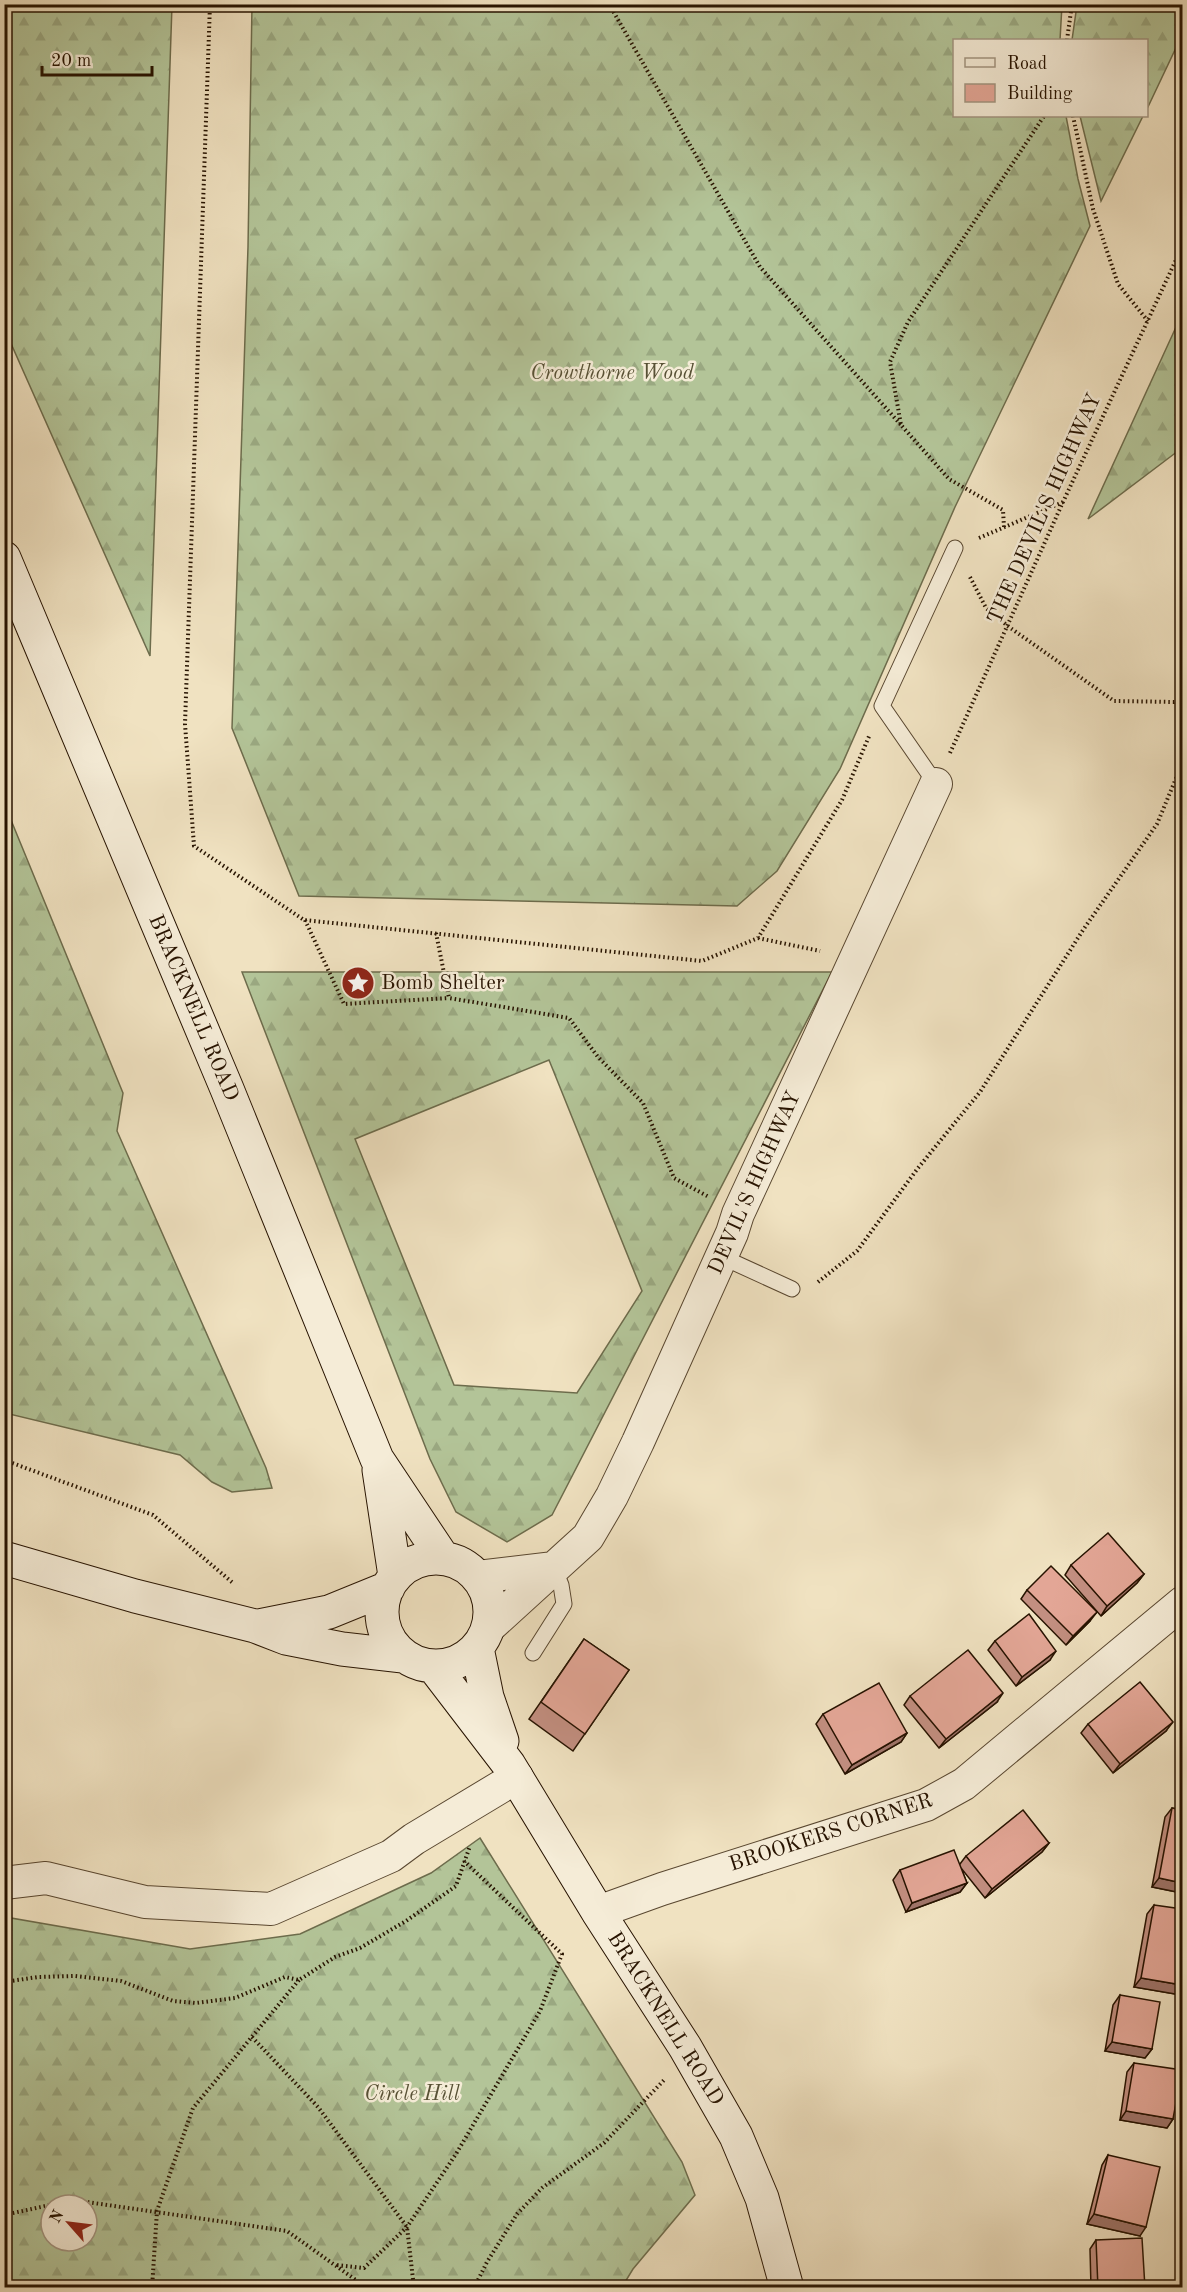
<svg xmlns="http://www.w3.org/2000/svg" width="1187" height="2292" font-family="'Old Standard TT',serif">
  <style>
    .forest { fill: url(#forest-firs); stroke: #6d6c4c; stroke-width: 1.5; fill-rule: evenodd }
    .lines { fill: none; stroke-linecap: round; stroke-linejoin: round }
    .lane-casing { stroke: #594730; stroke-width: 17 }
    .street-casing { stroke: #594730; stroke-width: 34 }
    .secondary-casing { stroke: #271300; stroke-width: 35 }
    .path { stroke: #271300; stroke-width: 4; stroke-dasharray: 1.5 3; stroke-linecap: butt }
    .lane { stroke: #f5ecd7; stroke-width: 15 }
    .street { stroke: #f5ecd7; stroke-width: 32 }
    .secondary { stroke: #f5ecd7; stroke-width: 33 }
    .wall { fill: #c38f81; stroke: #271300; stroke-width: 1.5 }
    .shaded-wall { fill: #9f7469; stroke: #271300; stroke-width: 1.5 }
    .building { fill: #e3a696; stroke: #271300; stroke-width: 1.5 }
    .labels { text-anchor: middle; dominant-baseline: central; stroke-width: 5; stroke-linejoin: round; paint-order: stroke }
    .park-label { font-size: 21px; font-style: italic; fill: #585135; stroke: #f5ecd7 }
    .street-label { font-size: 21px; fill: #271300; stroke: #f5ecd7 }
    .poi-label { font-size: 21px; fill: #271300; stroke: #f5ecd7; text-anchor: start }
  </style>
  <defs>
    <pattern id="forest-firs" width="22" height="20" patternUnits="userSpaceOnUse" patternTransform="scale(1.5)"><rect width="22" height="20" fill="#b3c498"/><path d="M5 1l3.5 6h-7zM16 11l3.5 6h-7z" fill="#9aa881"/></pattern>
  </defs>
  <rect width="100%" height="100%" fill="#f0e2c1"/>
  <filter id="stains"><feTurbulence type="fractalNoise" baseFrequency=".00333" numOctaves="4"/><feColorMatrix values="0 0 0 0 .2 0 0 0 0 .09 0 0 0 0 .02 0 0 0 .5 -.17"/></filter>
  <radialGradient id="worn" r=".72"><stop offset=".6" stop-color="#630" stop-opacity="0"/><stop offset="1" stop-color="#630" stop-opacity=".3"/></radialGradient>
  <path class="forest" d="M4 5H172L150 656 5 330Z
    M252 5H1062L1060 40H954V116H1066L1078 179 1090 226 955 507 840 769 777 871 737 906 299 896 232 728 248 247Z
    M1077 5H1182V35L1147 109 1146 40H1072Z
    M1080 116H1143L1101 201Z
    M1182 314V448L1088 519Z
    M4 803 123 1093 117 1131 266 1468 272 1488 232 1492 212 1482 180 1455 5 1413Z
    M242 972H832L552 1515 507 1542 456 1512 430 1459ZM549 1060 642 1291 577 1393 454 1385 355 1139Z
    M480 1838 682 2162 695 2195 633 2269 622 2287H5V1917L190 1949 300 1934 431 1873ZM51 2205H87V2241H51Z"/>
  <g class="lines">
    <g class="lane-casing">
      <path id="lane" d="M936 784 882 706 955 548
        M722 1257 792 1289
        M533 1653 564 1604 561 1585 554 1568"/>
    </g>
    <g class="street-casing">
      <path id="street" d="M478 1577 554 1568
        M488 1628 588 1537 612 1496 638 1442 732 1233 738 1214 936 784
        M4 1883 46 1878 145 1902 271 1909 391 1856 414 1839 517 1777
        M598 1912 662 1889 926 1805 964 1784 1182 1603"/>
    </g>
    <g class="secondary-casing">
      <path id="secondary" d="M4 558 227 1089 377 1459 443 1558
        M379 1470 395 1576
        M4 1558 135 1596 255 1626 286 1638 342 1649 403 1656
        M382 1612a54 54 0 1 1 108 0a54 54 0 1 1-108 0Z
        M259 1626 329 1612 388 1588
        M477 1648 487 1697 502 1741
        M434 1667 509 1765 598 1912 685 2047 736 2136 762 2198 787 2288"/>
    </g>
    <path class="path" d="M210 4 185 724 194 846 304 920 702 961 758 938 842 800 870 734
      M609 4 760 267 901 425
      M1067 40 1072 4
      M1073 116 1093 209 1118 284 1148 321
      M1004 527 1003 510 949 479 901 425 890 362 908 322 1044 116
      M979 538 1063 502
      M970 577 986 608 1009 627 1114 701 1176 702 1182 693
      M1176 702 1182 712
      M950 753 1063 502 1182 247
      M305 920 344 1004 449 998
      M436 933 449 998 569 1018 598 1057 643 1103 674 1178 709 1197
      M758 938 820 951
      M818 1282 857 1251 918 1168 980 1092 1083 930 1157 824 1182 764
      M4 1460 153 1515 233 1583
      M4 1982 38 1977 75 1976 121 1981 173 2001 196 2003 235 1998 285 1977 299 1980 335 1957 360 1948 406 1921 456 1886 470 1846
      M252 2037 318 2107 407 2227 414 2288
      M4 2215 73 2200 287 2231 367 2288
      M337 2265 364 2268 407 2227 456 2154 540 2011 562 1954 464 1861
      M152 2288 157 2211 193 2108 299 1980
      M474 2288 487 2262 517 2214 542 2188 604 2143 664 2080"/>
    <use href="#lane" class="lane"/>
    <use href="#street" class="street"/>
    <use href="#secondary" class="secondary"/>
  </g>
  <path class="wall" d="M1071 1565 1144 1574 1137 1583 1101 1616 1065 1575Z
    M1027 1590 1090 1621 1066 1645 1021 1599Z
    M584 1639 629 1670 573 1751 529 1719Z
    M995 1641 1050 1660 1016 1686 988 1650Z
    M910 1696 997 1702 939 1748 904 1705Z
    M823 1714 907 1733 901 1742 845 1774 816 1724Z
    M1088 1724 1166 1731 1113 1773 1081 1733Z
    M1172 1808 1182 1810V1893L1152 1887 1165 1817Z
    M1049 1843 1042 1852 985 1898 961 1868 967 1883 960 1892 906 1912 893 1880 900 1870 960 1864 966 1856Z
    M1154 1905 1181 1995 1134 1987 1147 1914Z
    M1120 1995 1152 2049 1145 2058 1105 2051 1113 2005Z
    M1134 2063 1173 2119 1167 2128 1120 2120 1127 2072Z
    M1108 2155 1140 2236 1087 2224 1102 2165Z
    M1096 2240 1145 2288H1091L1090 2249Z"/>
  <path class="shaded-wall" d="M1144 1574 1137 1583 1101 1616 1107 1606Z
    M1097 1612 1090 1621 1066 1645 1073 1636Z
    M1056 1651 1050 1660 1016 1686 1022 1677Z
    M1003 1693 997 1702 939 1748 946 1739Z
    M1173 1722 1166 1731 1113 1773 1120 1764Z
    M907 1733 901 1742 845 1774 852 1765Z
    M1049 1843 1042 1852 985 1898 992 1889Z
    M1159 1878 1182 1883V1893L1152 1887Z
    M967 1883 960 1892 906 1912 912 1903Z
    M1141 1978 1182 1985V1992L1181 1995 1134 1987Z
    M1112 2042 1152 2049 1145 2058 1105 2051Z
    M1126 2111 1173 2119 1167 2128 1120 2120Z
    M1094 2214 1146 2227 1140 2236 1087 2224Z"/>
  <path class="building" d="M1108 1533 1144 1574 1107 1606 1071 1565Z
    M1051 1566 1097 1612 1073 1636 1027 1590Z
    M1029 1614 1056 1651 1022 1677 995 1641Z
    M584 1639 629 1670 585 1734 541 1702Z
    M968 1650 1003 1693 946 1739 910 1696Z
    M1140 1682 1173 1722 1120 1764 1088 1724Z
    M879 1683 907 1733 852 1765 823 1714Z
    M1172 1808 1182 1810V1883L1159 1878Z
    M1023 1810 1049 1843 992 1889 966 1856Z
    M954 1850 967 1883 912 1903 900 1870Z
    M1154 1905 1182 1909V1985L1141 1978Z
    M1120 1995 1160 2002 1152 2049 1112 2042Z
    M1134 2063 1182 2070 1173 2119 1126 2111Z
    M1108 2155 1160 2167 1146 2227 1094 2214Z
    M1142 2238 1145 2288H1098L1096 2240Z"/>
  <defs>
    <g id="sight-disc" transform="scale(1.725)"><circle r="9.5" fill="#8f2418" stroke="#f5ecd7"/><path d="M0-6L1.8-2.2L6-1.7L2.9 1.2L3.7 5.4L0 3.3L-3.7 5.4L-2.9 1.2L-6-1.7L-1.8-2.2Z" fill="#fff"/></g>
  </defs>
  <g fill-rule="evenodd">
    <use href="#sight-disc" x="358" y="983"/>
  </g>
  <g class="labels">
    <g class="park-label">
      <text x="612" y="373">Crowthorne Wood</text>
      <text x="412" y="2094">Circle Hill</text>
    </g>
    <g class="street-label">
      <text transform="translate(1045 509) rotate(-66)">THE DEVIL'S HIGHWAY</text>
      <text transform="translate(193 1008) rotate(67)">BRACKNELL ROAD</text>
      <text transform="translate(755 1183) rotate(-66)">DEVIL'S HIGHWAY</text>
      <text transform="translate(831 1833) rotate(-18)">BROOKERS CORNER</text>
      <text transform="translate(665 2019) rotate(58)">BRACKNELL ROAD</text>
    </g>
    <g class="poi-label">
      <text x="381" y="983">Bomb Shelter</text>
    </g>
  </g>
  <rect width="1187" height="2292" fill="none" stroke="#f0e2c1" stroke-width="24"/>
  <rect x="6" y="6" width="1175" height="2280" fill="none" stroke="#271300" stroke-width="3"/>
  <rect x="12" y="12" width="1163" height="2268" fill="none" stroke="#271300" stroke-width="1.5"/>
  <rect x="953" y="39" width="195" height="78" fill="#f5ecd7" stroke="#a39581" stroke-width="1.5"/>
  <rect x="965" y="58" width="30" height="9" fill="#f5ecd7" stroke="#a39581" stroke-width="1.5"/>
  <text x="1007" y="69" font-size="18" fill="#271300">Road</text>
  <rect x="965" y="84" width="30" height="18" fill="#e3a696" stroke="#a39581" stroke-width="1.5"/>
  <text x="1007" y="99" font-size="18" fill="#271300">Building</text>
  <g transform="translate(69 2223) rotate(298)"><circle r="28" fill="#f5ecd7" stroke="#a39581" stroke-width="1.5"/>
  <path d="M0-4.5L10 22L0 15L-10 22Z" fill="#8f2418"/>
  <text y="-9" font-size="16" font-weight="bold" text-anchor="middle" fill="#271300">N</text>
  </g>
  <path d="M42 66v9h110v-9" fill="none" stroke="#271300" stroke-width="3"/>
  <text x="51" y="66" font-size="18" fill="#271300" stroke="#f5ecd7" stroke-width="4.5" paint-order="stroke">20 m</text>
  <rect width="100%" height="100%" filter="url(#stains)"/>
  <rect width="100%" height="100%" fill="url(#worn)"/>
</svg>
